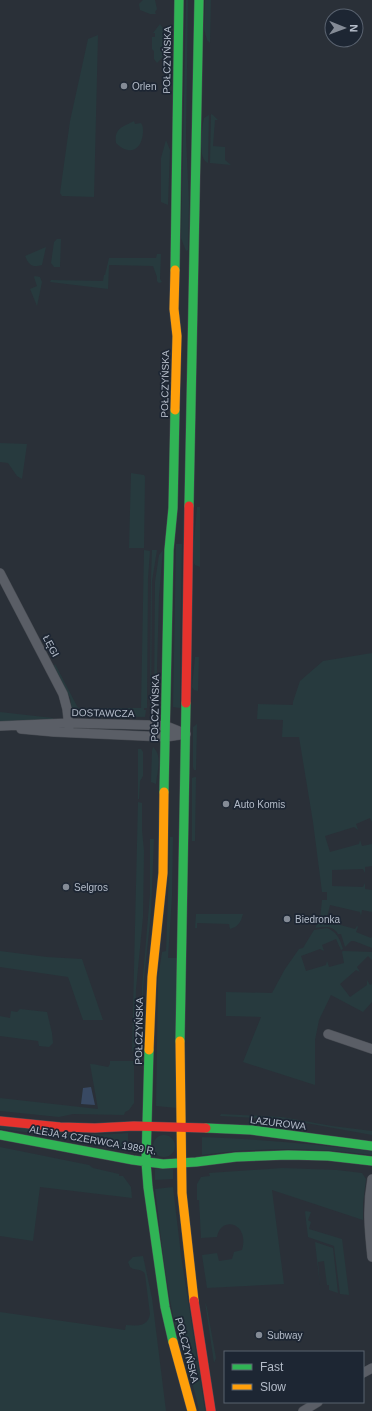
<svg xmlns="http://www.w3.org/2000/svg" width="372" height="1411" font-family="Arial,sans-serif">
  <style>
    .green { fill: #273a3e }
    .water { fill: #384963 }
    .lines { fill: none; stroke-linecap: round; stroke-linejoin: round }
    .street-casing { stroke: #484c53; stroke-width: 10 }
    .fast-casing { stroke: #484c53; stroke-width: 10 }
    .slow-casing { stroke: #484c53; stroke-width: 10 }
    .jam-casing { stroke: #484c53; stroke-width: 10 }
    .street { stroke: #5a5e66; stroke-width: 9 }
    .fast { stroke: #30b455; stroke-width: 9 }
    .slow { stroke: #ff9f0a; stroke-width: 9 }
    .jam { stroke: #e5322d; stroke-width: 9 }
    .poi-dot { fill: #848b96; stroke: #1d2633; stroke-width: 1.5 }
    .labels { text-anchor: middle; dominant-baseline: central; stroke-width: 3.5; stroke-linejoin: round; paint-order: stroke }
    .street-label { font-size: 10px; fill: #b4bcc9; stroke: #1d2633 }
    .poi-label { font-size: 10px; fill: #b4bcc9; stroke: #1d2633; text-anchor: start }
  </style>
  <rect width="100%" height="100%" fill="#2a3038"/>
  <path class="green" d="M143 0H155L157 9 155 12 156 14H150L140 10 139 4Z
    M186 0H188L186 137 189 203 188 250 186 251 181 238Z
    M205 0H211L210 43 207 40 204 29Z
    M160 24 165 31 164 56 157 63 154 59V51L152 49V37H155V33H153Z
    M98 35 94 197 62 196 60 193 70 121 88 39Z
    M211 114 213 115 218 120H215L213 146 225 147V160L231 165 210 163Z
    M209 115 208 163C197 159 202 128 204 118Z
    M134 121 135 124 141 123C143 126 143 128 143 132 142 151 129 156 116 143 114 128 123 127 134 121Z
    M166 140 170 150 168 205 161 202V158Z
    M57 239H61L60 267H54L51 263 54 242Z
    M46 247 42 265C32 268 29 265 25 256Z
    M157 254H161L160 279 162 282 159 283 157 281V277L153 266 109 265 108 289 50 282 51 280 103 281 104 275H105L109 258H156Z
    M35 276 40 277 42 282 37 306 30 289 37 286 34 277Z
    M0 443 27 444 22 479 17 476 8 463 0 462Z
    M131 473 144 475 145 477 144 548H129Z
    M197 507H200V567L195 565 194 563V541Z
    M176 544H182L180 655V708L173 707Z
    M144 550 150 551 148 578 147 704V708H144V710H146L145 717 79 716 72 709 70 698 54 666 55 664 78 708H141Z
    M152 550H157L152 581 151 705H150L151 579Z
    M163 550 159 596 156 706H154L155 582 159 555Z
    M372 653V822L370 818 356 824 358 830 354 827 325 836 330 852 359 844 360 840 362 846 372 844V866L365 867V873L363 869 332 870V886L363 887 365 883V889L372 890V912L362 910 361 916 360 912 330 905 326 921 355 929 357 926 358 927 356 932 371 938 372 937V948L354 941H351L345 947 341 934H338C333 925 324 927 315 928L320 919 322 900H327V892H322L313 822 299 737H282L283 720 257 719 258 704 293 705V702L300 681 323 661Z
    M195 657H199L198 691 194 690 192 687Z
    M0 712 53 718 54 721 0 722Z
    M197 724 196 770H194L193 767V727Z
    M153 747C163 756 157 772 156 784L151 782 152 751Z
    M138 749H141L143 752V776L140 781 139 799H138Z
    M195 777H196L195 841H192V778Z
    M138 802 142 803V830L144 851 143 917 136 989 135 1048 132 1052Z
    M170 837H173L172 896 168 958H177V1108L156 1106 158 978 162 952 166 951Z
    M150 839H154L151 913 143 988 141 1048 142 988 150 894Z
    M196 914H243C241 922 238 927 230 929L229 924 197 923V928H195Z
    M327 928C337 932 340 939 343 949L341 950 336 939 322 945 324 951 320 949 301 956 306 971 326 965 327 961 329 967 344 963 342 952 343 951 372 952V960L368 956 357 967 360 972 356 970 340 984 350 997 367 985V980L370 985 372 984V1002L363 1012 331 995 319 1020 315 1040V1085L243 1062 261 1017 226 1016V992L272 993 285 969 299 949 303 948 314 930Z
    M0 951 47 957 82 959 103 1020H83L68 977 0 967Z
    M20 1009 47 1012 52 1033 53 1043 49 1047 39 1046 38 1041 0 1036V1016L10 1018 11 1011 17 1012Z
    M110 1061H134V1103L129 1110 125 1112 124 1115 73 1114 59 1117 0 1111V1098L98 1109 90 1064C96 1064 101 1066 108 1067L110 1064Z
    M221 1114 282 1117 332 1126 372 1131V1135L289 1120 220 1116Z
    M0 1125C42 1130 86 1137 128 1133V1151L49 1135 0 1129Z
    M153 1146a11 11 0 1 1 22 0a11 11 0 1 1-22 0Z
    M202 1137C259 1139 315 1144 372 1151V1155C315 1147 259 1147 202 1155Z
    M0 1147 89 1165 93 1168 119 1174V1176H123L131 1187 132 1198 40 1187 33 1241 0 1236Z
    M283 1168 337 1170 362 1173 366 1179 363 1203V1220L272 1190 284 1284 207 1288 202 1255 217 1253 219 1261 232 1259 234 1252 242 1250C250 1223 221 1215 217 1237L201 1238 199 1200H197V1184L201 1177 210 1176 209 1173Z
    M155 1169H173V1179L155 1180Z
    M173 1187 181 1255 205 1411H199C194 1383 182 1356 176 1328 165 1283 161 1235 155 1189Z
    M306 1211 311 1212 308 1220 311 1222 309 1229 342 1239 349 1295 340 1294 334 1246 308 1237 305 1212Z
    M315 1242 333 1248 338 1293 329 1290V1285H327L324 1261 318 1262 320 1286Z
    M143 1256 152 1298 166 1411H0V1312L125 1330 126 1325C137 1326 148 1327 150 1314L145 1274C142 1268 134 1271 130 1267L128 1262 133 1257Z
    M205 1302 207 1308 216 1358 214 1363Z"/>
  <path class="water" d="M91 1087 95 1105 81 1104 83 1088Z"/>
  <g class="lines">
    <g class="street-casing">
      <path id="street" d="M0 573 63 694 67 709 69 728
        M0 726 69 723 147 725 166 726 186 734
        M21 729 54 732 166 737 186 734
        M328 1034 372 1049
        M372 1179C367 1207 369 1229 372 1257
        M363 1373 372 1368
        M303 1411 318 1402"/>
    </g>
    <g class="fast-casing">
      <path id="fast" d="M175 270 179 0
        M189 506 199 0
        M164 792 169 550 173 508 175 410
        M180 1041 186 703
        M149 1050 146 1162 148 1187 165 1307 173 1342
        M206 1128 251 1130 372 1146
        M0 1135 133 1160 163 1164 196 1162 236 1157 288 1155 328 1156 372 1161"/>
    </g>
    <g class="slow-casing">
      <path id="slow" d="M175 270 174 309 177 336 175 410
        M180 1041 182 1193 194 1301
        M149 1050 152 977 163 873 164 792
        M173 1342 192 1411"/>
    </g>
    <g class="jam-casing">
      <path id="jam" d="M186 703 189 506
        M0 1121 60 1127 95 1128 134 1126 206 1128
        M194 1301 211 1411"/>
    </g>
    <use href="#street" class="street"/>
    <use href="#fast" class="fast"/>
    <use href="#slow" class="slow"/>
    <use href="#jam" class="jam"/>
  </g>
  <g class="poi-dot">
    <circle cx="124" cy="86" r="4"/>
    <circle cx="226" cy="804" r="4"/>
    <circle cx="66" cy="887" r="4"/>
    <circle cx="287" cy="919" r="4"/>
    <circle cx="259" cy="1335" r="4"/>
  </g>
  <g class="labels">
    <g class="street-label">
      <text transform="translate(167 60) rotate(-89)">POŁCZYŃSKA</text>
      <text transform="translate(165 384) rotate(-89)">POŁCZYŃSKA</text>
      <text transform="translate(51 646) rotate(62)">ŁĘGI</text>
      <text transform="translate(155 708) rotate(-89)">POŁCZYŃSKA</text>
      <text transform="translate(103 713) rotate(1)">DOSTAWCZA</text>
      <text transform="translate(139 1031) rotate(-89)">POŁCZYŃSKA</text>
      <text transform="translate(278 1123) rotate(7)">LAZUROWA</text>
      <text transform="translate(93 1140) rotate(10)">ALEJA 4 CZERWCA 1989 R.</text>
      <text transform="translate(187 1350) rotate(75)">POŁCZYŃSKA</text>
    </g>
    <g class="poi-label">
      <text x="132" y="86">Orlen</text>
      <text x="234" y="804">Auto Komis</text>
      <text x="74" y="887">Selgros</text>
      <text x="295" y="919">Biedronka</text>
      <text x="267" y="1335">Subway</text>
    </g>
  </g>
  <rect x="224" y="1351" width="140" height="52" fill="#1d2633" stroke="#59626f"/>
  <rect x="232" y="1364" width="20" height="6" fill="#30b455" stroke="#59626f"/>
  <text x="260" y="1371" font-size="12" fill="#b4bcc9">Fast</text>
  <rect x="232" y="1384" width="20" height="6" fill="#ff9f0a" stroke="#59626f"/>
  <text x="260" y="1391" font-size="12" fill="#b4bcc9">Slow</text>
  <g transform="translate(344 28) rotate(91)"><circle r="19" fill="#1d2633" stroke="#59626f"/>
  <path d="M0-3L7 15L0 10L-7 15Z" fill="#848b96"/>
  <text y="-6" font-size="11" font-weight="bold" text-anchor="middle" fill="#b4bcc9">N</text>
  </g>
</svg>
